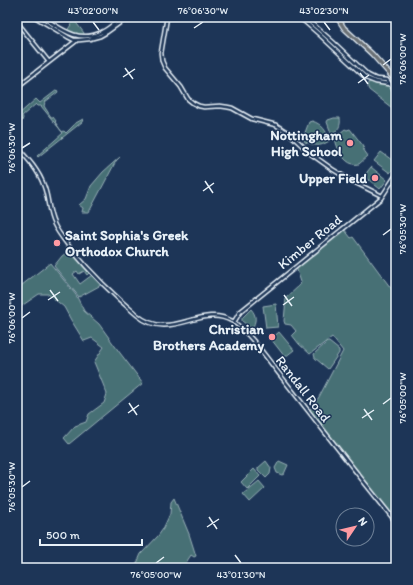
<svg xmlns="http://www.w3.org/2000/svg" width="413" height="585" font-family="Itim,sans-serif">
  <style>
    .green { fill: #477075; stroke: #98b0b6 }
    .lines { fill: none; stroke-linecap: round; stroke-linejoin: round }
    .stream { stroke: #8ca2b9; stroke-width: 1 }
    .tertiary-casing { stroke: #e8f1f8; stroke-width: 5.5 }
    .primary-casing { stroke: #e8f1f8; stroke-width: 6 }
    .tertiary { stroke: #1d3557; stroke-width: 2.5 }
    .primary { stroke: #6a7074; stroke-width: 3.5 }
    .ticks { fill: none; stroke: #e8f1f8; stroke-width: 1.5 }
    .poi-dot { fill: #ff9aa2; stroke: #1d3557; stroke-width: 1.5 }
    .labels { text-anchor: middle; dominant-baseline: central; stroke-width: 3; stroke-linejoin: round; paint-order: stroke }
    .poi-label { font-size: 14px; font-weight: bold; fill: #e8f1f8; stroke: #1d3557; text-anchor: end }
    .street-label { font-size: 14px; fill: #e8f1f8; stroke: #1d3557 }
    .neatline { fill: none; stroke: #e8f1f8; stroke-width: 1.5 }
    .ticks-label { font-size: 10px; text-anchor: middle; fill: #e8f1f8 }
  </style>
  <rect width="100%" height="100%" fill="#1d3557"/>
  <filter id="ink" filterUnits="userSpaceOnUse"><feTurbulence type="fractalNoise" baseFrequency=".025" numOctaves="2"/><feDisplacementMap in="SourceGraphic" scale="8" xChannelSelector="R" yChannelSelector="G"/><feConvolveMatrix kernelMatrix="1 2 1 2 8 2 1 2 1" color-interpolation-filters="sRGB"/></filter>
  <g filter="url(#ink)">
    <path class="green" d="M74 20 84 33V35H75L67 31Z
      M369 82C378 83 394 83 396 95 397 100 396 106 396 111L369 90 367 85Z
      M57 90 58 92 45 102 44 106 51 117H53L56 121 55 122 62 132 64 131 66 133 74 125V124L83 119 82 122 38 157 37 156 63 133 41 106H38L36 104 22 116 23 118 22 121 18 115 36 99 40 103Z
      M334 118H340C341 125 339 131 331 133L327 122 328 120Z
      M312 121C322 124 327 131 329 141 319 148 315 145 305 142L303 138 309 122Z
      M345 129 347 130 350 129 364 147 363 149 368 156 359 164C357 164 355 165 353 164 343 162 336 146 335 138L340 133Z
      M381 152 396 163V166L390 173 374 161Z
      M120 157 116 161 89 212H82L83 208 79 205 86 199 91 186 103 172Z
      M371 167 387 180 380 189 364 176Z
      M344 229 351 238 353 237 396 295V522L309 411 319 397 343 351 332 337 310 354 299 344 292 335 296 331 291 325 285 324 284 321 286 298 300 285 301 282 296 267Z
      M69 251H72L89 273 87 275 84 271 79 274 77 271 73 274 80 284 92 275 101 285 79 297 54 266 62 256Z
      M50 263 76 295 84 311 99 324 120 353 143 383 69 444 64 438 75 426 86 422 89 414 104 403 107 394 94 362 104 347 92 338 84 341 71 320 64 307 48 294H39L17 309V289Z
      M276 304 278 327 266 328 263 306Z
      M251 309C257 316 256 321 252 329L242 321V318Z
      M279 332 294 350 285 357 271 339Z
      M327 342H329L339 350V353L328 369 315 358 314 354Z
      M266 461 271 468 270 474 266 478 258 470V468Z
      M279 461 288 465 284 474 282 475 277 473 275 468Z
      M254 469 260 476 247 489 241 482Z
      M259 481 265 488 250 502 243 494Z
      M174 498 189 534 196 556 194 557 191 555 187 561 184 568H135L141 554 158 536 163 529 170 514 171 502Z"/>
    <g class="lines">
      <path class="stream" d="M39 17 46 21
        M300 17 303 19
        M120 20 124 17
        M310 24 323 35
        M59 29 64 32
        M328 39 338 49
        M343 53 354 64
        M390 82 396 88"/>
      <g class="tertiary-casing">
        <path id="tertiary" d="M35 17 68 37 74 40H79L89 39 100 36 107 32 128 17
          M42 17C61 29 78 44 102 32 109 29 116 22 122 17
          M167 17 161 53 162 61 165 68 181 87 188 99 193 103 199 106 204 107 220 106 227 107 232 108 252 119 276 125 290 134 311 154 332 169 350 180 382 196
          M297 17 305 22 320 35 366 78 376 82 389 84
          M303 17 316 27 333 42 368 75 376 79 387 80 396 92
          M17 22 49 62
          M17 87 76 41
          M17 147C28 159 39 171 44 186 49 199 48 212 54 224 58 233 65 241 71 249 91 273 113 295 137 315 171 343 200 303 232 321 250 332 270 363 284 380 321 427 358 475 396 522
          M234 322 240 312 245 308 381 198 396 175"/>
      </g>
      <g class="primary-casing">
        <path id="primary" d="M337 17 344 28 372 54 396 81"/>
      </g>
      <use href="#tertiary" class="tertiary"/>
      <use href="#primary" class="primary"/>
    </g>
  </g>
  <path class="ticks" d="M93 22 99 30M324 22 330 30M194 28 203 22M383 65 391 59M125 68 133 79M360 73 368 84M123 77 135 69M358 83 369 75M22 148 30 143M205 181 213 193M203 191 214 183M383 235 391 229M50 290 58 301M284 295 292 306M48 300 60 292M283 305 294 297M22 318 30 312M129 403 137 415M383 404 391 398M364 409 372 420M128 413 139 405M362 418 374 410M22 487 30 481M209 517 217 529M207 527 219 519M235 555 241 563M156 563 164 557"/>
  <g class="poi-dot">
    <circle cx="350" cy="143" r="4"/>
    <circle cx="375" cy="178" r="4"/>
    <circle cx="57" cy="243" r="4"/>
    <circle cx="272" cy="337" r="4"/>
  </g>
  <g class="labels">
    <g class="poi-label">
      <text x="342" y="135">Nottingham<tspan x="342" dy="16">High School</tspan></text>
      <text x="367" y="178">Upper Field</text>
      <text x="65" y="235" text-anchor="start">Saint Sophia's Greek<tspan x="65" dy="16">Orthodox Church</tspan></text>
      <text x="264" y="329">Christian<tspan x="264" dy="16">Brothers Academy</tspan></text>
    </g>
    <g class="street-label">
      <text transform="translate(310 242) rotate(-39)">Kimber Road</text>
      <text transform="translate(303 389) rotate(52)">Randall Road</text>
    </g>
  </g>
  <rect width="413" height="585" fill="none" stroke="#1d3557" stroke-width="44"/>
  <g transform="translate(355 527) rotate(55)"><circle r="19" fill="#1d3557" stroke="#6e8097"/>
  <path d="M0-3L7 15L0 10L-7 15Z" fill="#ff9aa2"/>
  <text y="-6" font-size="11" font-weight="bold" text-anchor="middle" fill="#e8f1f8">N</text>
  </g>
  <path d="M40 539v6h102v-6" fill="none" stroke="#e8f1f8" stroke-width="2"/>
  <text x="46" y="539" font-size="12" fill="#e8f1f8" stroke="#1d3557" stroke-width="3" paint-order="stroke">500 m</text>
  <rect x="22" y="22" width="369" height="541" class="neatline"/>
  <g class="ticks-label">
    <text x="93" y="14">43°02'00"N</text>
    <text x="203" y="14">76°06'30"W</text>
    <text x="324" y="14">43°02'30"N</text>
    <text transform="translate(402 59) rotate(-90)" y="4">76°06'00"W</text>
    <text transform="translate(11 148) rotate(-90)" y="4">76°06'30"W</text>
    <text transform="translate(402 229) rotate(-90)" y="4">76°05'30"W</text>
    <text transform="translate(11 318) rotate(-90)" y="4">76°06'00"W</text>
    <text transform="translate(402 398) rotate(-90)" y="4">76°05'00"W</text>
    <text transform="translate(11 487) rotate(-90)" y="4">76°05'30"W</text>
    <text x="156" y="578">76°05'00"W</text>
    <text x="241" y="578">43°01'30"N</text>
  </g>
</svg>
